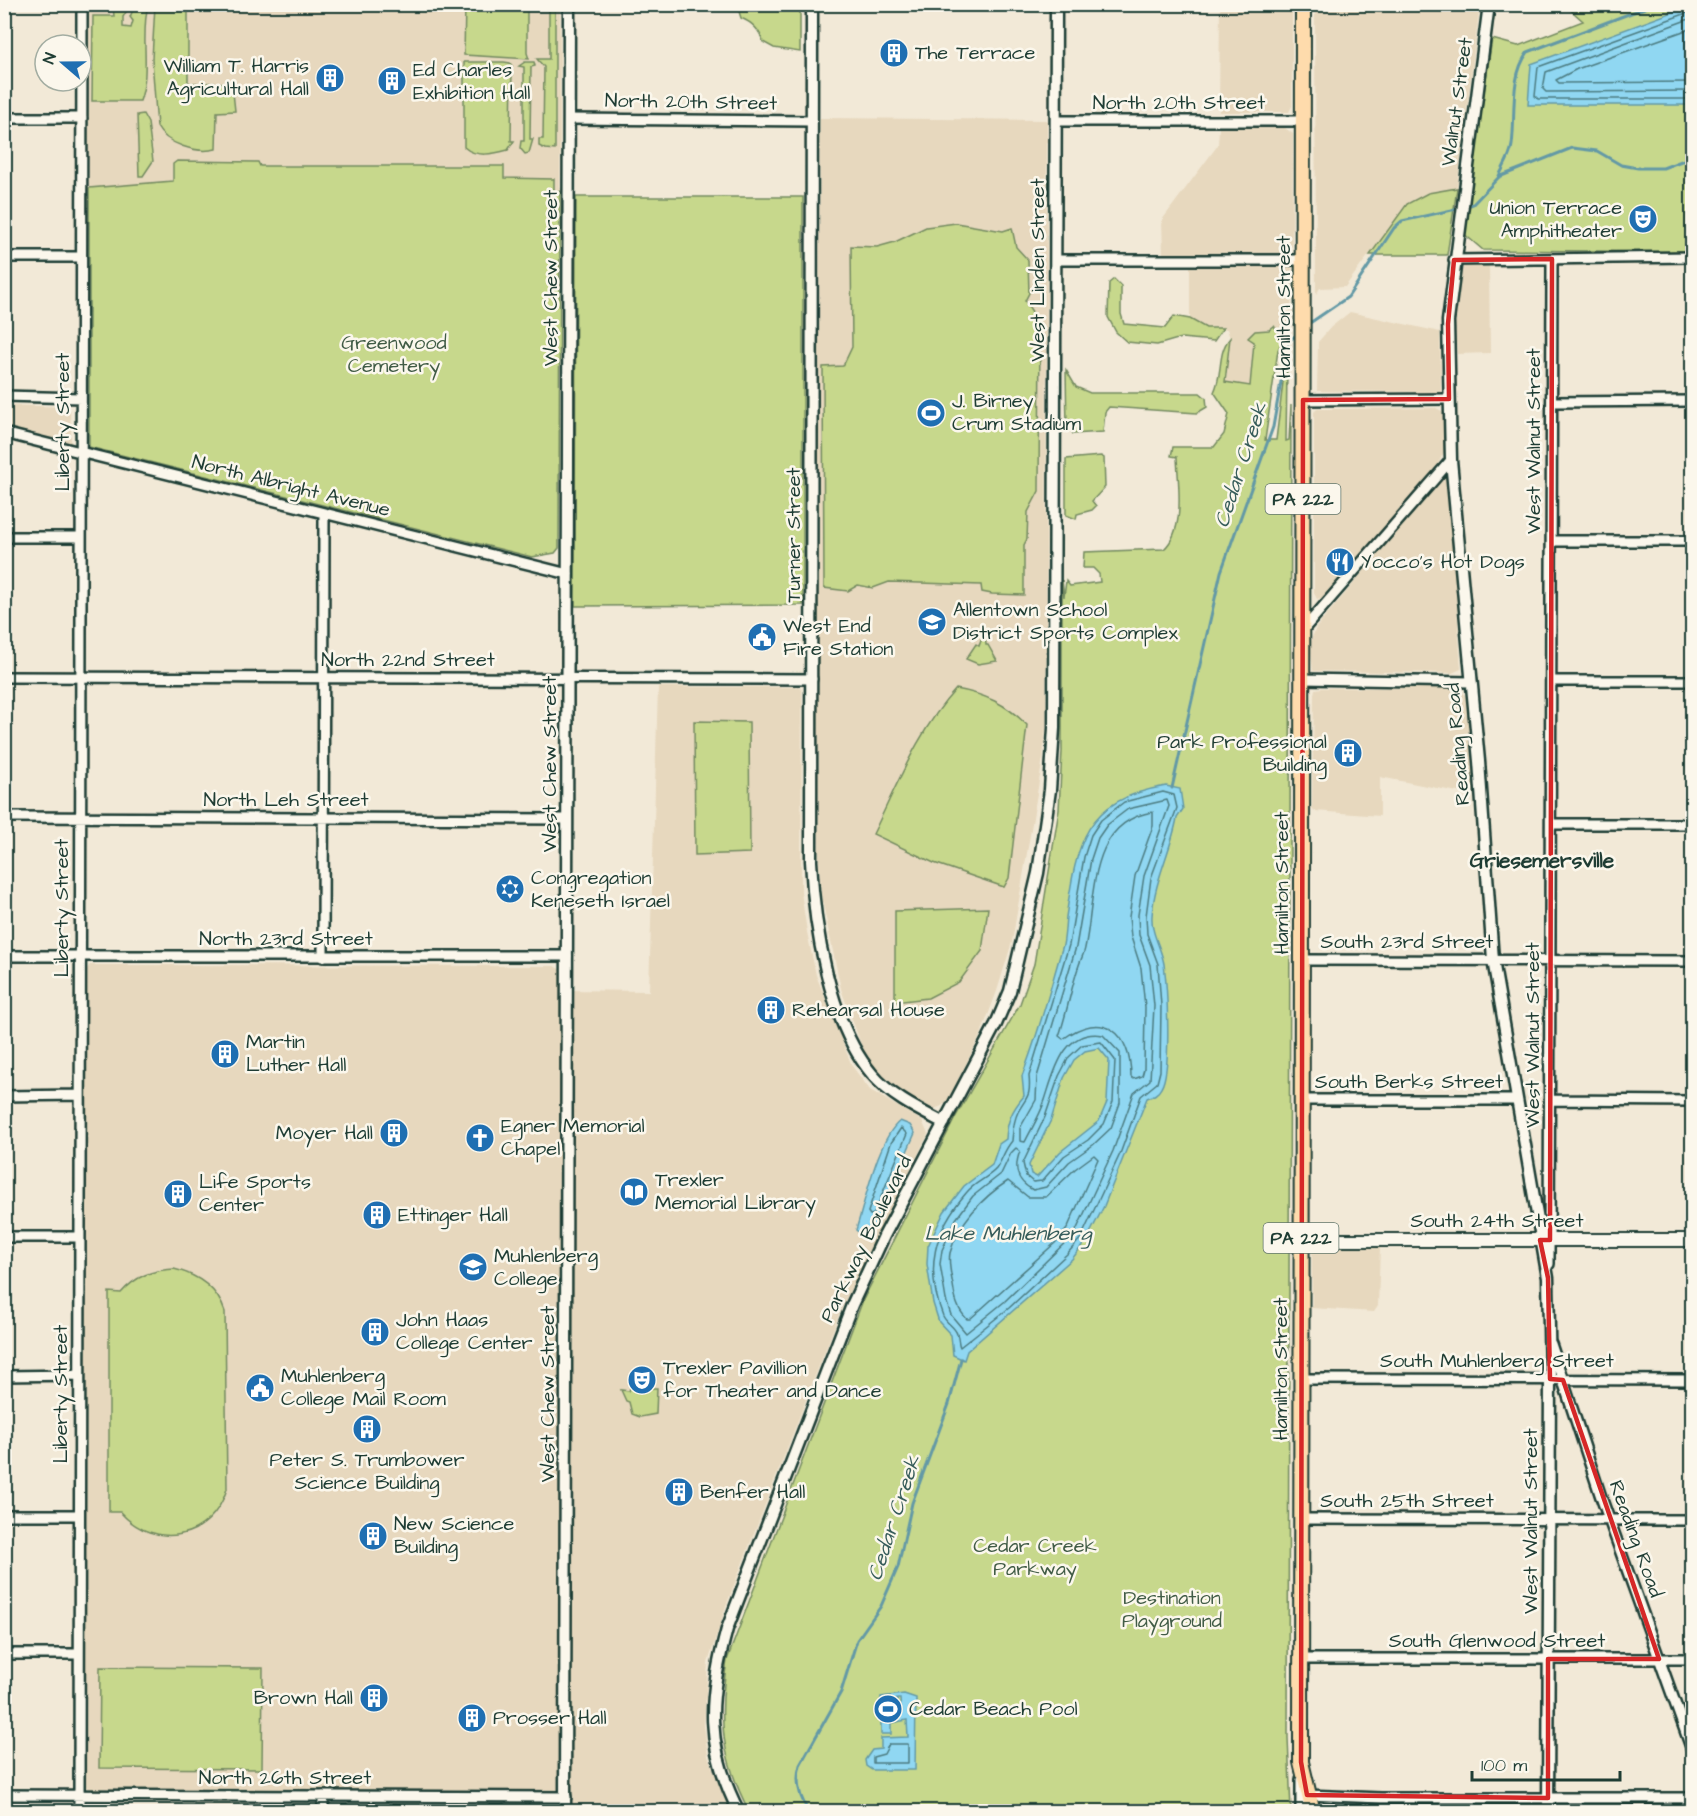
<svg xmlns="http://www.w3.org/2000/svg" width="1697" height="1816" font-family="'Architects Daughter',sans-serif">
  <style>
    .built { fill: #e7d8be }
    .green { fill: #c7d88c; stroke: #738a60; stroke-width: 1.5 }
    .water { fill: #90d7f2; stroke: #6399a6; stroke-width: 1.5; fill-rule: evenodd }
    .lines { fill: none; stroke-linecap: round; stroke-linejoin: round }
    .shore { stroke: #4c7b80; stroke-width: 1.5 }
    .stream { stroke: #6399a6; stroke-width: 3 }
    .minor-casing { stroke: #1f3d34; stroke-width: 14 }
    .tertiary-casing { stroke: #1f3d34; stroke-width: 15 }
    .secondary-casing { stroke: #1f3d34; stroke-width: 16 }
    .primary-casing { stroke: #1f3d34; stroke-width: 18 }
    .minor { stroke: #fbf7ec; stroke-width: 9 }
    .tertiary { stroke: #fbf7ec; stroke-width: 10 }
    .secondary { stroke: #fbf7ec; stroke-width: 12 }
    .primary { stroke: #fedbac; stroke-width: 14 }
    .marked { fill: none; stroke: #d62828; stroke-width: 4.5; stroke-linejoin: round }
    .labels { text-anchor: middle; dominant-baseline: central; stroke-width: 5; stroke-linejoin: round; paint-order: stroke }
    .shield { fill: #fbf7ec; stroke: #61756b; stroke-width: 1.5 }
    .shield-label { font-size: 18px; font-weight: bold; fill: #1f3d34 }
    .poi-label { font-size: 20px; fill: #1f3d34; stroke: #fbf7ec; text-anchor: start }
    .street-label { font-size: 20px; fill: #1f3d34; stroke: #fbf7ec }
    .park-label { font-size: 20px; fill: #415c46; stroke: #fbf7ec }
    .water-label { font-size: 21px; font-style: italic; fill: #365c5a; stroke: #fbf7ec }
    .neighbourhood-label { font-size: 21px; font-weight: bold; fill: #1f3d34; stroke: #fbf7ec }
  </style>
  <rect width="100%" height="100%" fill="#f2e9d7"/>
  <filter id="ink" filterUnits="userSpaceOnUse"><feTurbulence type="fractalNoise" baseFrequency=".0167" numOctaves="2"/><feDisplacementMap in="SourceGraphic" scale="12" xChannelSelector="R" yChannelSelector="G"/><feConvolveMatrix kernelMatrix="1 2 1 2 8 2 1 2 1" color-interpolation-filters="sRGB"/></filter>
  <g filter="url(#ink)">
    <path class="built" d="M88 5H560V191L89 188Z
      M1220 5H1292V106L1289 112H1219Z
      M1315 5H1480L1457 188 1428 193 1407 204 1345 287 1320 288 1316 294Z
      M820 118 1047 120 1046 727 1043 758 1012 942 997 991 981 1034 948 1099 942 1106 934 1109 897 1091 878 1076 866 1058 841 989 821 895 819 859 818 649Z
      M1219 128H1285L1293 134 1292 250 1289 255 1163 254 1162 220 1218 145Z
      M1190 265 1292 266 1291 320 1287 330 1282 329 1250 386 1225 382 1230 338 1227 329 1205 328 1190 319Z
      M1464 266H1489L1490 353 1457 354 1455 329 1460 276Z
      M1350 312 1440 332 1441 392 1317 391 1318 342 1331 327Z
      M5 405 70 407 71 442 66 443 5 428Z
      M1436 408 1442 411 1444 417 1445 450 1436 468 1326 597 1317 599 1314 593V412L1317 409Z
      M1444 476 1448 478 1449 484 1461 669 1452 673 1313 671 1310 643 1316 628Z
      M658 687H799L802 690 801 892 807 932 816 975 852 1066 870 1090 922 1121 928 1134 842 1307 726 1606 708 1663 704 1724 708 1756 728 1808 572 1806 570 1791H546L88 1789 85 1785 87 969 90 965 554 966 561 970 562 990 649 991Z
      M1321 688H1459L1467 698 1477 789 1468 794 1380 777V816L1315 811 1312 808 1314 694 1315 689Z
      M1320 1247H1380L1378 1306 1374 1312 1312 1308V1253Z"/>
    <path class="green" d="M113 5H130L123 17V27L131 28 133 21 130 17 135 5H148C140 36 151 71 140 101H92L93 16H114Z
      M155 5H188V83H232L235 111 217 112 216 149C197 154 166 144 157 127L152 59Z
      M465 5H527V53L529 59 464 55Z
      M549 5H555V150L545 149 539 146V139H543L544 67 537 59H549Z
      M737 5H800V52L774 48 763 42C760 30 751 22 741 18Z
      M1565 5H1692V252L1483 250 1463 233 1492 39 1518 46 1583 21Z
      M464 62H504L510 63 512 66 511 141H514L508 150C493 154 476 158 464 147Z
      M525 62H534L535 66 531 67 530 139H533L529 153 525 154 520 148 521 141H524V67L519 66Z
      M143 114 148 123 153 161 143 176H139L137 115Z
      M177 161 258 162 260 166H504V178L554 179V191H560L559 548 555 553 532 557 89 447V188L173 181V164Z
      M1457 188 1447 255H1370L1407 204 1428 193Z
      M576 197H803V605L575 606Z
      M956 223 1003 231 1012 228 1016 247 1028 260 1029 293 1025 301 1040 324 1039 491 1028 512 1027 539 1024 545V595L992 594 982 592 981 585 889 582 873 588 858 585 848 591 824 588 823 367 843 366 852 347 851 246 877 247 895 242 926 227Z
      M1114 279 1121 286V314L1124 324 1165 328 1174 316 1190 319 1206 328H1223L1214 341 1181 338 1157 345 1127 342 1116 332 1108 317 1109 283Z
      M1274 326 1280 333 1282 329 1286 333 1278 350 1265 440H1276L1284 374 1287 371 1286 441 1289 440 1291 405 1288 1738 1291 1811H749C721 1758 718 1719 727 1660L863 1300 955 1118 1020 1004 1034 964 1059 810 1062 751V580L1064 597 1066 581 1070 586 1100 582 1099 574 1093 568H1083L1084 552 1164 549C1186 529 1178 484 1177 457L1171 456 1173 447H1214L1224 434 1229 414 1214 392C1223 375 1217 352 1230 338L1225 382 1250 386 1254 342 1248 338 1255 331 1269 330Z
      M1066 370 1076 387 1090 393H1200L1206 398 1207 407 1197 413 1109 407 1105 412 1103 432 1073 434 1071 429H1067Z
      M1101 456 1104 458 1105 487 1092 501 1096 506 1092 510 1077 514 1076 519 1066 515V459Z
      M980 632 985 633 986 645H988L997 661 978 664 966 659 976 644 979 646 982 638Z
      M956 689C985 694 1006 704 1027 725L1009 878 1004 887 934 863 873 834C897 785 919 729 956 689Z
      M694 721 749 722 750 853 695 855Z
      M988 908 982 951 959 982 928 998 895 1002V911Z
      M174 1269C198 1275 217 1287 225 1312L227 1489C211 1540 155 1551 120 1512H109V1292L121 1293C136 1276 152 1270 174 1269Z
      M630 1388H657L656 1414 640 1417 632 1414 629 1402 626 1401 621 1390 629 1391Z
      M100 1667 263 1668 262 1769 99 1768Z"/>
    <path class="water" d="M1692 5V105H1528L1531 64Z
      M1166 786 1180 789 1183 809 1177 818C1171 851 1154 881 1152 916 1151 934 1161 947 1164 964 1167 986 1172 1071 1161 1088 1158 1094 1153 1096 1147 1098L1104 1206 1086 1241 1072 1259 967 1351 964 1360 953 1355 951 1335 939 1322 933 1303 927 1264 928 1246 944 1212 964 1186 992 1165 999 1144 1006 1139C1007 1121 1012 1110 1024 1096L1022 1076C1039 1033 1050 989 1063 945 1065 936 1065 926 1066 917 1077 843 1083 800 1166 786ZM1099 1048 1109 1060 1107 1102 1099 1121 1060 1152 1037 1177 1031 1174 1029 1165 1051 1120 1064 1078 1074 1060 1085 1051Z
      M900 1121 910 1125 915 1133 874 1228 862 1235 856 1230C865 1202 878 1138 900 1121Z
      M904 1694 916 1698 915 1770H872L866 1766 865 1760 872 1750 881 1749V1738L908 1737 907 1720 891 1723V1734H881V1720H894L901 1713 900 1699H897V1712L892 1717 880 1716 881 1697Z"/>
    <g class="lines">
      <path class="shore" d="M1691 4 1687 13 1538 67 1535 96 1538 99H1692
        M1692 18 1546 72 1543 89 1546 92 1692 91
        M1692 28 1577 69 1556 80 1559 83 1692 82
        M1163 792 1174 795 1177 808 1151 878 1146 916 1147 934 1158 964 1161 1006 1160 1071 1157 1083 1141 1096 1120 1154 1081 1238 1067 1254 1009 1308 960 1347C958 1343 959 1339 957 1334 955 1327 946 1323 943 1316 924 1268 934 1230 967 1192 975 1182 988 1178 996 1169 1002 1161 1004 1150 1012 1141 1013 1131 1013 1122 1018 1112 1027 1096 1031 1097 1029 1076L1069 945 1084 857 1091 835 1101 820 1124 802Z
        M1167 800 1169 806 1144 876 1138 915 1139 935 1150 965 1154 1006 1150 1080 1134 1093 1113 1151 1075 1233 1004 1302 966 1333 951 1315 946 1300 940 1264 942 1250 956 1219 973 1196 1001 1174 1011 1153 1016 1148 1020 1151C1014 1167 1015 1181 1033 1190L1046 1187 1069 1162 1093 1145 1111 1128 1120 1103V1053L1103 1035C1063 1028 1054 1073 1045 1100 1040 1115 1032 1128 1025 1142L1020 1141V1128L1036 1100 1037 1077 1076 947 1091 859 1098 838 1107 825 1128 809Z
        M1153 812V826L1135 876 1129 917 1131 937 1141 968 1145 1007 1144 1069 1142 1076 1134 1079 1131 1077C1131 1032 1103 1009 1063 1039L1059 1036C1067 1013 1071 988 1079 965 1081 959 1084 954 1085 948 1096 898 1087 822 1153 812Z
        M1101 1042 1115 1060 1113 1102 1104 1124 1088 1140 1064 1156 1042 1181 1033 1182 1026 1176 1023 1163 1045 1117 1059 1076 1069 1057 1082 1045Z
        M901 1128 907 1134 874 1214 870 1215 868 1212 891 1143Z
        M1094 1155 1098 1159 1067 1229 1055 1243 970 1319H967C957 1309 955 1299 953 1285 951 1275 948 1263 950 1253 958 1223 983 1197 1008 1181L1028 1197H1046L1075 1169Z
        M889 1744H908V1763H873V1757L884 1754Z"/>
      <path class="stream" d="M1499 176C1504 166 1511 155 1512 145 1516 115 1509 77 1528 52L1655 4
        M1467 206 1473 204 1499 177 1572 148 1597 151 1621 165 1638 168H1663L1692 157
        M1307 325 1348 297 1394 228 1402 221 1461 208
        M1172 788 1221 572 1273 427 1288 342 1298 333
        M809 1812C799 1797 795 1782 800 1765L841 1692 857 1640 881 1606 898 1567 912 1503 949 1404 961 1359"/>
      <g class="minor-casing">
        <path id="minor" d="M4 118H82
          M569 119 812 121
          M1056 121H1302
          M4 257H81
          M1056 260H1303
          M1454 260 1692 257
          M4 396 81 398
          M1303 400 1449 399
          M1552 402 1692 401
          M4 433 568 574
          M4 537H81
          M1552 541H1692
          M1302 631 1451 460
          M4 677 812 679
          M1302 679 1470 682
          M1551 681H1692
          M4 817 567 819
          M1551 824H1692
          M4 956H567
          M323 957 324 514
          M1302 960 1692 961
          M4 1096 80 1095
          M1301 1100H1517
          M1551 1100 1692 1101
          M4 1237H80
          M1549 1264 1552 259
          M1551 1344 1601 1497 1692 1750
          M4 1376 79 1375
          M1301 1379 1692 1380
          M4 1515H79
          M1301 1519 1692 1520
          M4 1654H79
          M1301 1659H1692
          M4 1795 566 1797
          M1307 1795 1381 1798H1692
          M79 1812 82 4
          M323 1812V1796
          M1301 1812V1780"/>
      </g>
      <g class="tertiary-casing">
        <path id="tertiary" d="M812 4 811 861C814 926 829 1023 872 1074 890 1096 919 1110 944 1123
          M1489 4 1448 321 1451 460 1479 761 1493 960 1548 1278 1550 1379 1548 1812
          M565 1812 569 4
          M739 1812C705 1746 708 1698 727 1629L852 1305 884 1236 996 1024 1010 991 1038 873 1050 790 1054 728 1056 4"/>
      </g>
      <g class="secondary-casing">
        <path id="secondary" d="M1301 1240H1692"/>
      </g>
      <g class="primary-casing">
        <path id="primary" d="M1303 4 1301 1762 1313 1812"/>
      </g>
      <use href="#minor" class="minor"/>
      <use href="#tertiary" class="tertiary"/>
      <use href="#secondary" class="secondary"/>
      <use href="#primary" class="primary"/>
    </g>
  </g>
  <path class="marked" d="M1552 259 1550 1240H1540L1548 1278 1550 1379 1563 1380 1659 1659H1548V1798L1307 1795 1301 1762 1303 400 1449 399 1448 324 1454 260Z"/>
  <defs>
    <g id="building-disc" transform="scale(1.5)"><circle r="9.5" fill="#1f6fb2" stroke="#fbf7ec"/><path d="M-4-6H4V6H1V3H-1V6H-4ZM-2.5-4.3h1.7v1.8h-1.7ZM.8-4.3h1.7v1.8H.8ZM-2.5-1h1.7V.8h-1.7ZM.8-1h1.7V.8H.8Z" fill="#fff"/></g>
    <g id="theatre-disc" transform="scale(1.5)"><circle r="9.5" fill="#1f6fb2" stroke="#fbf7ec"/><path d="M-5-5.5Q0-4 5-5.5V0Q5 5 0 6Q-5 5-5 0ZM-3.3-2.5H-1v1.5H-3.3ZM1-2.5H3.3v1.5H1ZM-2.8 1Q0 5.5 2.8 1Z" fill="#fff"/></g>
    <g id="stadium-disc" transform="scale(1.5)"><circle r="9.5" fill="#1f6fb2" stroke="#fbf7ec"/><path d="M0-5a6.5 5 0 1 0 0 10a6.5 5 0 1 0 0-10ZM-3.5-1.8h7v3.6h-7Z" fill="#fff"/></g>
    <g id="restaurant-disc" transform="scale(1.5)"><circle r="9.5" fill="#1f6fb2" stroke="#fbf7ec"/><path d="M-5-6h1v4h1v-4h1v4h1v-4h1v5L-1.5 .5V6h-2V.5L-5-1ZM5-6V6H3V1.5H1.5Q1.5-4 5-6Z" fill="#fff"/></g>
    <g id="school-disc" transform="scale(1.5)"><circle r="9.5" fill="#1f6fb2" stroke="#fbf7ec"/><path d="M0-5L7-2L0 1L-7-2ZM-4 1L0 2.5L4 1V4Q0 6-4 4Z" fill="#fff"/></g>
    <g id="civic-disc" transform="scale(1.5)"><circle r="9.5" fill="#1f6fb2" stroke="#fbf7ec"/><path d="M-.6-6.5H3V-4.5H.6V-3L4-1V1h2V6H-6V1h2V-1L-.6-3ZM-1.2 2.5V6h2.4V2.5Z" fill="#fff"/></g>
    <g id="synagogue-disc" transform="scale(1.5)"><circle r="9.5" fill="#1f6fb2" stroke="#fbf7ec"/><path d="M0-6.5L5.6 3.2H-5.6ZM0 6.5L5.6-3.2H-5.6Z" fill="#fff"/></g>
    <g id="church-disc" transform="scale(1.5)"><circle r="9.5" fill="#1f6fb2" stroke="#fbf7ec"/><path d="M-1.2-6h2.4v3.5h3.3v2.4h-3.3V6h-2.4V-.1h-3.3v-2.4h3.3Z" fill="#fff"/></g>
    <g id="library-disc" transform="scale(1.5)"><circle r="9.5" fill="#1f6fb2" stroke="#fbf7ec"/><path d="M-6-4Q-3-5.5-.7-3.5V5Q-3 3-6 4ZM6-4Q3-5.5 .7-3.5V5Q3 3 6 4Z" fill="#fff"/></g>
    <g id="university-disc" transform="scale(1.5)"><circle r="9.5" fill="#1f6fb2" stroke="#fbf7ec"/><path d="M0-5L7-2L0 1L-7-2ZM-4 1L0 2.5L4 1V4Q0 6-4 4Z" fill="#fff"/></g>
  </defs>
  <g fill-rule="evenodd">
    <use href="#building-disc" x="894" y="53"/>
    <use href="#building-disc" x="330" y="78"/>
    <use href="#building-disc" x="392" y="81"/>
    <use href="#theatre-disc" x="1643" y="219"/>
    <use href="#stadium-disc" x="931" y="413"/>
    <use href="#restaurant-disc" x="1340" y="562"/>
    <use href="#school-disc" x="932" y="622"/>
    <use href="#civic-disc" x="762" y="637"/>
    <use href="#building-disc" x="1348" y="753"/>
    <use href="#synagogue-disc" x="510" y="889"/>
    <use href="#building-disc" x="771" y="1010"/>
    <use href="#building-disc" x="225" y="1054"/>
    <use href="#building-disc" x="394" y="1133"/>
    <use href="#church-disc" x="480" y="1138"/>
    <use href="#library-disc" x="634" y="1192"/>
    <use href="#building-disc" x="178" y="1194"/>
    <use href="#building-disc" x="377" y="1215"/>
    <use href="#university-disc" x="473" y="1267"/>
    <use href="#building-disc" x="375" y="1332"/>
    <use href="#theatre-disc" x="642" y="1380"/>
    <use href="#civic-disc" x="260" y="1388"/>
    <use href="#building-disc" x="367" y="1429"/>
    <use href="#building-disc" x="679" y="1492"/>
    <use href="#building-disc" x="373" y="1536"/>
    <use href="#building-disc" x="374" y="1698"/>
    <use href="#stadium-disc" x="888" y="1709"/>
    <use href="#building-disc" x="472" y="1718"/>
  </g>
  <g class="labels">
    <g class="shield">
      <rect x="1265.5" y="484" width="75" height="30" rx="4.5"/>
      <rect x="1263.5" y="1223" width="75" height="30" rx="4.5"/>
    </g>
    <g class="shield-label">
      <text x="1303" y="499">PA 222</text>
      <text x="1301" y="1238">PA 222</text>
    </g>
    <g class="poi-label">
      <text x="915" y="53">The Terrace</text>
      <text x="309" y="66" text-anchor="end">William T. Harris<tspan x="309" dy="23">Agricultural Hall</tspan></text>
      <text x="413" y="70">Ed Charles<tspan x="413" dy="23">Exhibition Hall</tspan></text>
      <text x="1622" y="208" text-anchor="end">Union Terrace<tspan x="1622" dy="23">Amphitheater</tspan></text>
      <text x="952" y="401">J. Birney<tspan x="952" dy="23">Crum Stadium</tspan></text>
      <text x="1361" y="562">Yocco's Hot Dogs</text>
      <text x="953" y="610">Allentown School<tspan x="953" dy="23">District Sports Complex</tspan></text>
      <text x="783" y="626">West End<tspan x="783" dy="23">Fire Station</tspan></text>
      <text x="1327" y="742" text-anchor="end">Park Professional<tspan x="1327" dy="23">Building</tspan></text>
      <text x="531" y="878">Congregation<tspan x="531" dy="23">Keneseth Israel</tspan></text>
      <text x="792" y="1010">Rehearsal House</text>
      <text x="246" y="1042">Martin<tspan x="246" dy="23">Luther Hall</tspan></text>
      <text x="501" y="1126">Egner Memorial<tspan x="501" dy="23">Chapel</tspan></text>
      <text x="373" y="1133" text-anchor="end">Moyer Hall</text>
      <text x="655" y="1180">Trexler<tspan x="655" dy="23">Memorial Library</tspan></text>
      <text x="199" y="1182">Life Sports<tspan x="199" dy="23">Center</tspan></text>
      <text x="398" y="1215">Ettinger Hall</text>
      <text x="494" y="1256">Muhlenberg<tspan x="494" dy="23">College</tspan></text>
      <text x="396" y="1320">John Haas<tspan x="396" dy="23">College Center</tspan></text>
      <text x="663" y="1368">Trexler Pavillion<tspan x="663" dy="23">for Theater and Dance</tspan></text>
      <text x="281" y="1376">Muhlenberg<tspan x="281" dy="23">College Mail Room</tspan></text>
      <text x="367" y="1460" text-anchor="middle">Peter S. Trumbower<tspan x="367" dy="23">Science Building</tspan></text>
      <text x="700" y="1492">Benfer Hall</text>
      <text x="394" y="1524">New Science<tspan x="394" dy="23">Building</tspan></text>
      <text x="353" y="1698" text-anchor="end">Brown Hall</text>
      <text x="909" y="1709">Cedar Beach Pool</text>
      <text x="493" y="1718">Prosser Hall</text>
    </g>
    <g class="street-label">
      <text transform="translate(691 102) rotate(1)">North 20th Street</text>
      <text transform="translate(1457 102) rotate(-82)">Walnut Street</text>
      <text x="1179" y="103">North 20th Street</text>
      <text transform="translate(1038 270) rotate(-90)">West Linden Street</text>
      <text transform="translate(551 278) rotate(-90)">West Chew Street</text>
      <text transform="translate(1284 307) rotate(-90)">Hamilton Street</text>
      <text transform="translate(63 422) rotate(-90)">Liberty Street</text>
      <text transform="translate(1534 441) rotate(-90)">West Walnut Street</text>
      <text transform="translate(291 486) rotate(14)">North Albright Avenue</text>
      <text transform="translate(794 535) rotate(-90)">Turner Street</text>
      <text x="408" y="660">North 22nd Street</text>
      <text transform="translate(1458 744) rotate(-95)">Reading Road</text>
      <text transform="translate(550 764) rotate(-90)">West Chew Street</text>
      <text x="286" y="800">North Leh Street</text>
      <text transform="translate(1282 883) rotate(-90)">Hamilton Street</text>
      <text transform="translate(62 908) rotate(-90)">Liberty Street</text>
      <text x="286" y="939">North 23rd Street</text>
      <text x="1407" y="942">South 23rd Street</text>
      <text transform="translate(1533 1035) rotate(-90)">West Walnut Street</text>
      <text x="1409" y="1082">South Berks Street</text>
      <text x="1497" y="1221">South 24th Street</text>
      <text transform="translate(866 1239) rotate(-64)">Parkway Boulevard</text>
      <text x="1497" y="1361">South Muhlenberg Street</text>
      <text transform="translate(1281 1369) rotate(-90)">Hamilton Street</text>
      <text transform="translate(61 1394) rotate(-90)">Liberty Street</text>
      <text transform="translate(548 1394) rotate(-90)">West Chew Street</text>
      <text x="1407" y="1501">South 25th Street</text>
      <text transform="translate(1531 1521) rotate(-90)">West Walnut Street</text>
      <text transform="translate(1636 1539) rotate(70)">Reading Road</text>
      <text x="1497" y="1641">South Glenwood Street</text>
      <text x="285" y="1778">North 26th Street</text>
    </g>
    <g class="park-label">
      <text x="394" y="343">Greenwood<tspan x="394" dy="23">Cemetery</tspan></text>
      <text x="1035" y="1546">Cedar Creek<tspan x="1035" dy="23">Parkway</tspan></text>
      <text x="1172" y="1598">Destination<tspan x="1172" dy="23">Playground</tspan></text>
    </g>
    <g class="water-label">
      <text transform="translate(1241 465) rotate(-72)">Cedar Creek</text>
      <text x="1008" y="1233">Lake Muhlenberg</text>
      <text transform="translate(894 1518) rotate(-72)">Cedar Creek</text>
    </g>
    <g class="neighbourhood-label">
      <text x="1542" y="860">Griesemersville</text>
    </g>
  </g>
  <rect width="1697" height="1816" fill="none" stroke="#fbf7ec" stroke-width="24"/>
  <rect x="12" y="12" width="1673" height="1792" fill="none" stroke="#1f3d34" stroke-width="2" filter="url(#ink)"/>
  <g transform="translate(63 63) rotate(290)"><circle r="28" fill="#fbf7ec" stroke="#a3ada2" stroke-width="1.5"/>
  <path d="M0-4.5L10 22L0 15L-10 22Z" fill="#1f6fb2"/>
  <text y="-9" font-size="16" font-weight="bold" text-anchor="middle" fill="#1f3d34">N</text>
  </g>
  <path d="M1472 1771v9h148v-9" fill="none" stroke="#1f3d34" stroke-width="3"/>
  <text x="1481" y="1771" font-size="18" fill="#1f3d34" stroke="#fbf7ec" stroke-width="4.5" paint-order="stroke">100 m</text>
</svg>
